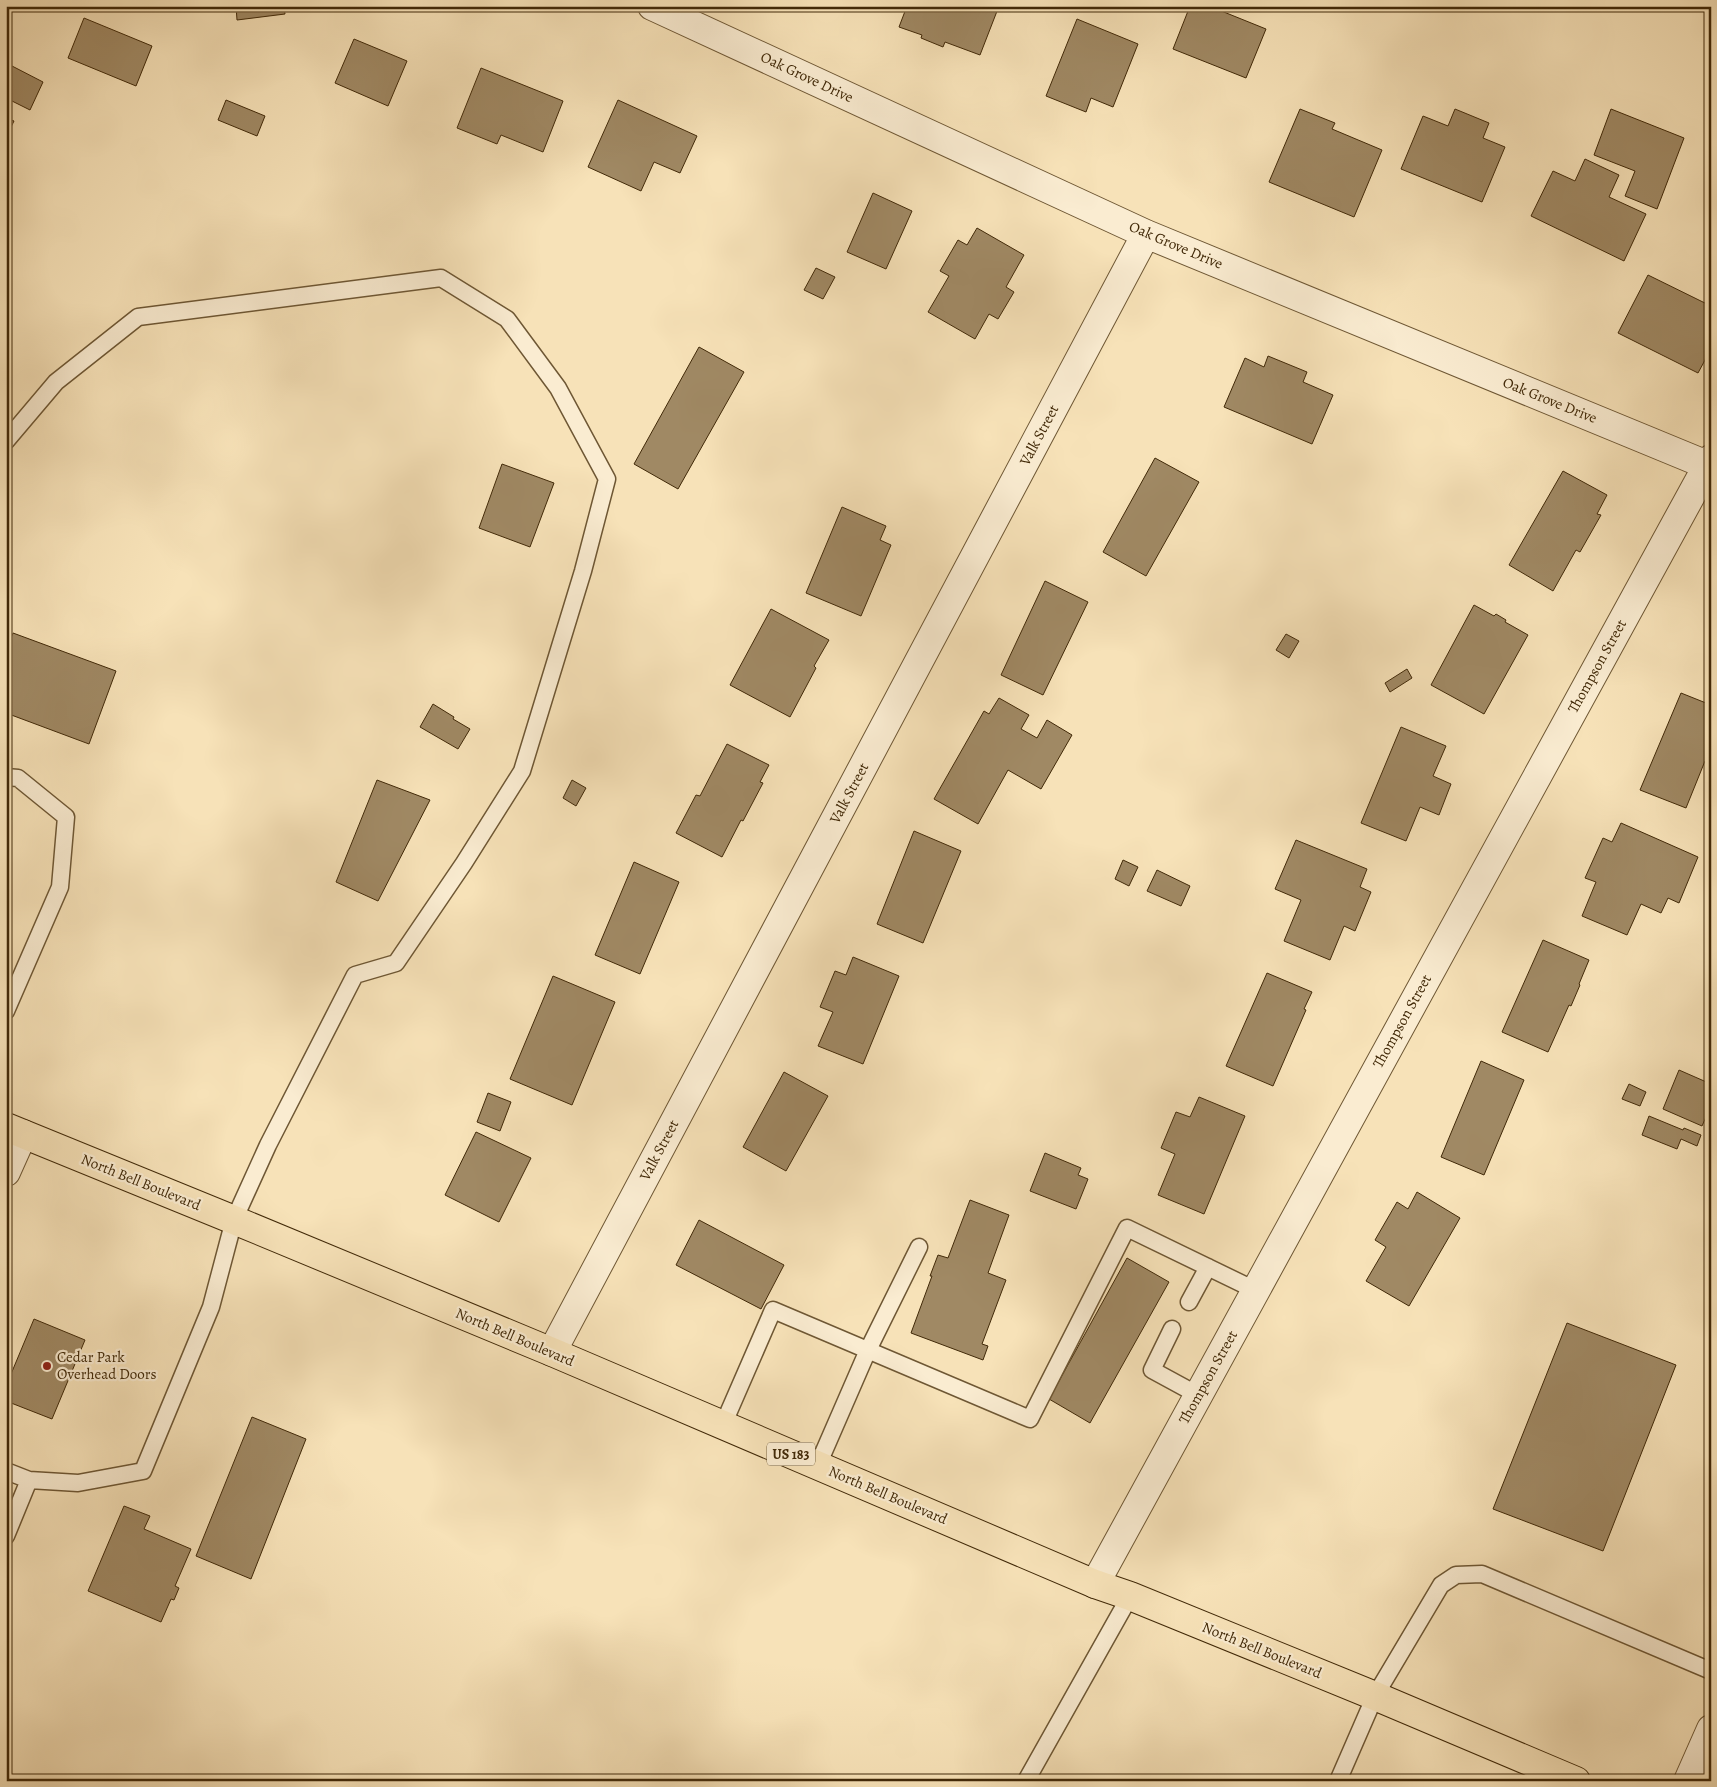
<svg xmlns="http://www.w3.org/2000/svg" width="1717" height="1787" font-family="Alegreya,serif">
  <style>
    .building { fill: #a08964; stroke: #412908 }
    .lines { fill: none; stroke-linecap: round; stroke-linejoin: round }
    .service-casing { stroke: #6e5734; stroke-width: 19 }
    .minor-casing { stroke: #6e5734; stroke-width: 30 }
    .primary-casing { stroke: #412908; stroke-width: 30 }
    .service { stroke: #faecd1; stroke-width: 16 }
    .minor { stroke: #faecd1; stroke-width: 28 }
    .primary { stroke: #f7e2b8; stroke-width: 28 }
    .poi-dot { fill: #8f2418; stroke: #faecd1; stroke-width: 2 }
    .labels { text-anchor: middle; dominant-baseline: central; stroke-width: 4.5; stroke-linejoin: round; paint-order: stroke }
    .shield { fill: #faecd1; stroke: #786444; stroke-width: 1 }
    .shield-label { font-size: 14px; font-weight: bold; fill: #412908 }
    .street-label { font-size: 15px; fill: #412908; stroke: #faecd1 }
    .poi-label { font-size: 15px; fill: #412908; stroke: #faecd1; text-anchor: start }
  </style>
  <rect width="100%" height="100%" fill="#f7e2b8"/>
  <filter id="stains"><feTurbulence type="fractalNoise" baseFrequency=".004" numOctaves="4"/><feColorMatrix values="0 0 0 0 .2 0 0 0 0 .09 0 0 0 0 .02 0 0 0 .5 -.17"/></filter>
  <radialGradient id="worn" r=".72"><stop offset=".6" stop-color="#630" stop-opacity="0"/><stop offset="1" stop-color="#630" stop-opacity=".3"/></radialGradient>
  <path class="building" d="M236 6H284L285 14 237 20Z
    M907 6H999L980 55 945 42 943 47 921 38 922 35 899 27Z
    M1190 6H1209L1266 29 1246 78 1173 49Z
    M84 18 152 46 136 86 68 58Z
    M1077 19 1138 44 1113 107 1091 98 1086 112 1046 96Z
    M354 39 407 61 388 106 335 83Z
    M12 66 43 82 30 110 6 98V77Z
    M481 68 563 101 543 152 501 135 497 144 457 128Z
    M226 100 265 116 257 136 218 120Z
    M618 100 697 136 680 173 654 162 641 191 588 167Z
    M1300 109 1335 123 1332 129 1382 150 1354 217 1269 182Z
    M1455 109 1489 123 1483 138 1505 147 1482 202 1401 169 1423 116 1448 126Z
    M1611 109 1684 138 1657 209 1625 196 1635 171 1594 155Z
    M6 118 14 121 6 137Z
    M1585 159 1619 175 1609 197 1646 214 1624 261 1531 216 1553 171 1575 181Z
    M873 193 912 211 886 269 847 252Z
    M977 228 1024 255 1006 287 1014 292 998 319 989 314 975 339 928 312 949 276 940 271 958 240 967 245Z
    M816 268 835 277 823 299 804 290Z
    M1648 275 1711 306V349L1698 373 1618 333Z
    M699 347 744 372 678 489 634 464Z
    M1268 356 1307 372 1303 382 1333 395 1312 444 1224 407 1245 358 1264 367Z
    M1155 458 1199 482 1146 576 1103 552Z
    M502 464 554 483 530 547 479 528Z
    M1563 471 1607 495 1597 514 1601 515 1580 552 1576 550 1553 591 1509 565Z
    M842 507 886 526 880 540 891 545 861 616 806 593Z
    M1045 581 1088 602 1043 695 1001 675Z
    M1474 605 1494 616 1496 614 1506 620 1505 622 1528 635 1484 714 1431 685Z
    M771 609 829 640 814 666 816 668 790 717 730 685Z
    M13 633 116 671 89 744 6 713V650Z
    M1286 634 1299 641 1289 658 1276 650Z
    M1407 669 1412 678 1390 692 1385 683Z
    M1681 693 1711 705V755L1708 762 1705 761 1686 808 1640 790Z
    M999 698 1029 715 1021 729 1037 738 1047 720 1072 735 1041 789 1008 770 978 824 934 799 984 711 989 714Z
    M433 704 454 717 453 719 470 729 458 749 420 727Z
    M1401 727 1446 746 1433 776 1451 784 1439 815 1420 807 1406 841 1361 823Z
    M727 744 769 765 760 782 763 783 743 821 741 820 722 857 676 833 696 795 700 796Z
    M377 780 430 800 378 901 336 882Z
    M572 780 586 788 576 806 563 798Z
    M1621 823 1698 857 1679 903 1668 898 1661 913 1641 904 1627 935 1582 916 1596 882 1585 878 1603 838 1612 842Z
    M914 831 961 851 923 943 877 924Z
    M1296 840 1367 869 1360 887 1371 892 1355 931 1344 926 1330 960 1284 941 1301 900 1275 889Z
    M1123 860 1138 867 1129 886 1115 879Z
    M634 862 679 882 640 974 595 955Z
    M1157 870 1190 886 1181 906 1147 891Z
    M1543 940 1589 960 1579 984 1580 985 1571 1006 1569 1005 1548 1052 1502 1032Z
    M853 957 899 976 863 1064 818 1046 833 1012 820 1007 835 971 846 975Z
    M1267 973 1312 992 1304 1009 1306 1010 1273 1086 1226 1066Z
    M553 976 615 1002 572 1105 510 1079Z
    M1481 1061 1524 1080 1484 1175 1441 1157Z
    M1679 1070 1711 1084V1106L1702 1126 1663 1109Z
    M784 1072 828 1096 786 1171 743 1147Z
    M1629 1084 1646 1092 1640 1106 1622 1099Z
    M488 1093 511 1102 500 1131 477 1122Z
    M1199 1097 1245 1116 1204 1214 1158 1195 1175 1154 1161 1148 1176 1112 1190 1117Z
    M1649 1116 1683 1130 1684 1128 1701 1135 1697 1146 1681 1139 1677 1149 1642 1135Z
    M476 1132 531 1158 499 1222 445 1195Z
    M1045 1153 1081 1168 1078 1175 1088 1179 1076 1209 1030 1191Z
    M1417 1192 1460 1218 1409 1306 1366 1281 1386 1247 1375 1240 1397 1202 1408 1209Z
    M970 1200 1009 1215 988 1273 1006 1280 982 1344 988 1346 983 1360 911 1333 932 1276H930L938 1255 948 1258Z
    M699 1220 784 1265 761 1309 676 1265Z
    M1127 1258 1169 1282 1090 1423 1049 1399Z
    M34 1319 85 1340 52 1419 6 1401V1386Z
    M1567 1323 1676 1365 1603 1551 1493 1509Z
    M252 1417 306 1439 251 1579 196 1556Z
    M124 1506 150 1516 144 1529 191 1549 175 1586 179 1588 174 1600 171 1599 161 1622 88 1591Z"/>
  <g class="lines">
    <g class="service-casing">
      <path id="service" d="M6 441 56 382 138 317 441 278 507 319 558 388 607 479 583 571 522 771 464 863 396 963 355 975 268 1145 234 1220 211 1307 143 1471 78 1483 29 1480 6 1471
        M6 777 18 778 66 817 60 887 6 1011
        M1189 1302 1208 1267
        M1172 1329 1152 1370 1198 1395
        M723 1425 773 1310 1030 1419 1127 1228 1255 1290
        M818 1465 868 1350 919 1247
        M6 1536 29 1480
        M1026 1781 1130 1596
        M1338 1781 1375 1696 1441 1585 1456 1575 1482 1574 1711 1671"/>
    </g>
    <g class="minor-casing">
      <path id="minor" d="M652 6 1146 234 1707 465
        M6 1172 23 1134
        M552 1352 1146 234
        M1095 1584 1711 459
        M1688 1781 1711 1729"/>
    </g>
    <g class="primary-casing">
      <path id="primary" d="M6 1127 234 1220 552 1352 1095 1584 1130 1596 1375 1696 1576 1781"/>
    </g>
    <use href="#service" class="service"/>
    <use href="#minor" class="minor"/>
    <use href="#primary" class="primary"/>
  </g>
  <circle class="poi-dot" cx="47" cy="1366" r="5"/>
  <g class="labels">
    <rect class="shield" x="767" y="1442.5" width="48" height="23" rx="4"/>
    <g class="shield-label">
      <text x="791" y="1454">US 183</text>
    </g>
    <g class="street-label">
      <text transform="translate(807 77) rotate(25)">Oak Grove Drive</text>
      <text transform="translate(1176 245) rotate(23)">Oak Grove Drive</text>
      <text transform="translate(1550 400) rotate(22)">Oak Grove Drive</text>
      <text transform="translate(1039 435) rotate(-62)">Valk Street</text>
      <text transform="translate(1597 666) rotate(-61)">Thompson Street</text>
      <text transform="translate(849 793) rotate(-62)">Valk Street</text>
      <text transform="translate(1402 1021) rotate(-61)">Thompson Street</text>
      <text transform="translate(659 1150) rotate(-62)">Valk Street</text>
      <text transform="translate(141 1182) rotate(22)">North Bell Boulevard</text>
      <text transform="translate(515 1337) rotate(23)">North Bell Boulevard</text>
      <text transform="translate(1208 1377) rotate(-61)">Thompson Street</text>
      <text transform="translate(888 1495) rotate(23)">North Bell Boulevard</text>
      <text transform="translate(1262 1650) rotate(22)">North Bell Boulevard</text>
    </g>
    <g class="poi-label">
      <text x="57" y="1357">Cedar Park<tspan x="57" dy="17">Overhead Doors</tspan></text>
    </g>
  </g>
  <rect width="1717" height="1787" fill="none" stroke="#f7e2b8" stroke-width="25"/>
  <rect x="8" y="8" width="1702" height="1772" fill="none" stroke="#412908" stroke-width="2.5"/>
  <rect x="12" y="12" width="1692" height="1762" fill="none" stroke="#412908"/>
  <rect width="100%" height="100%" filter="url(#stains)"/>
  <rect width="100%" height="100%" fill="url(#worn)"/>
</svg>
